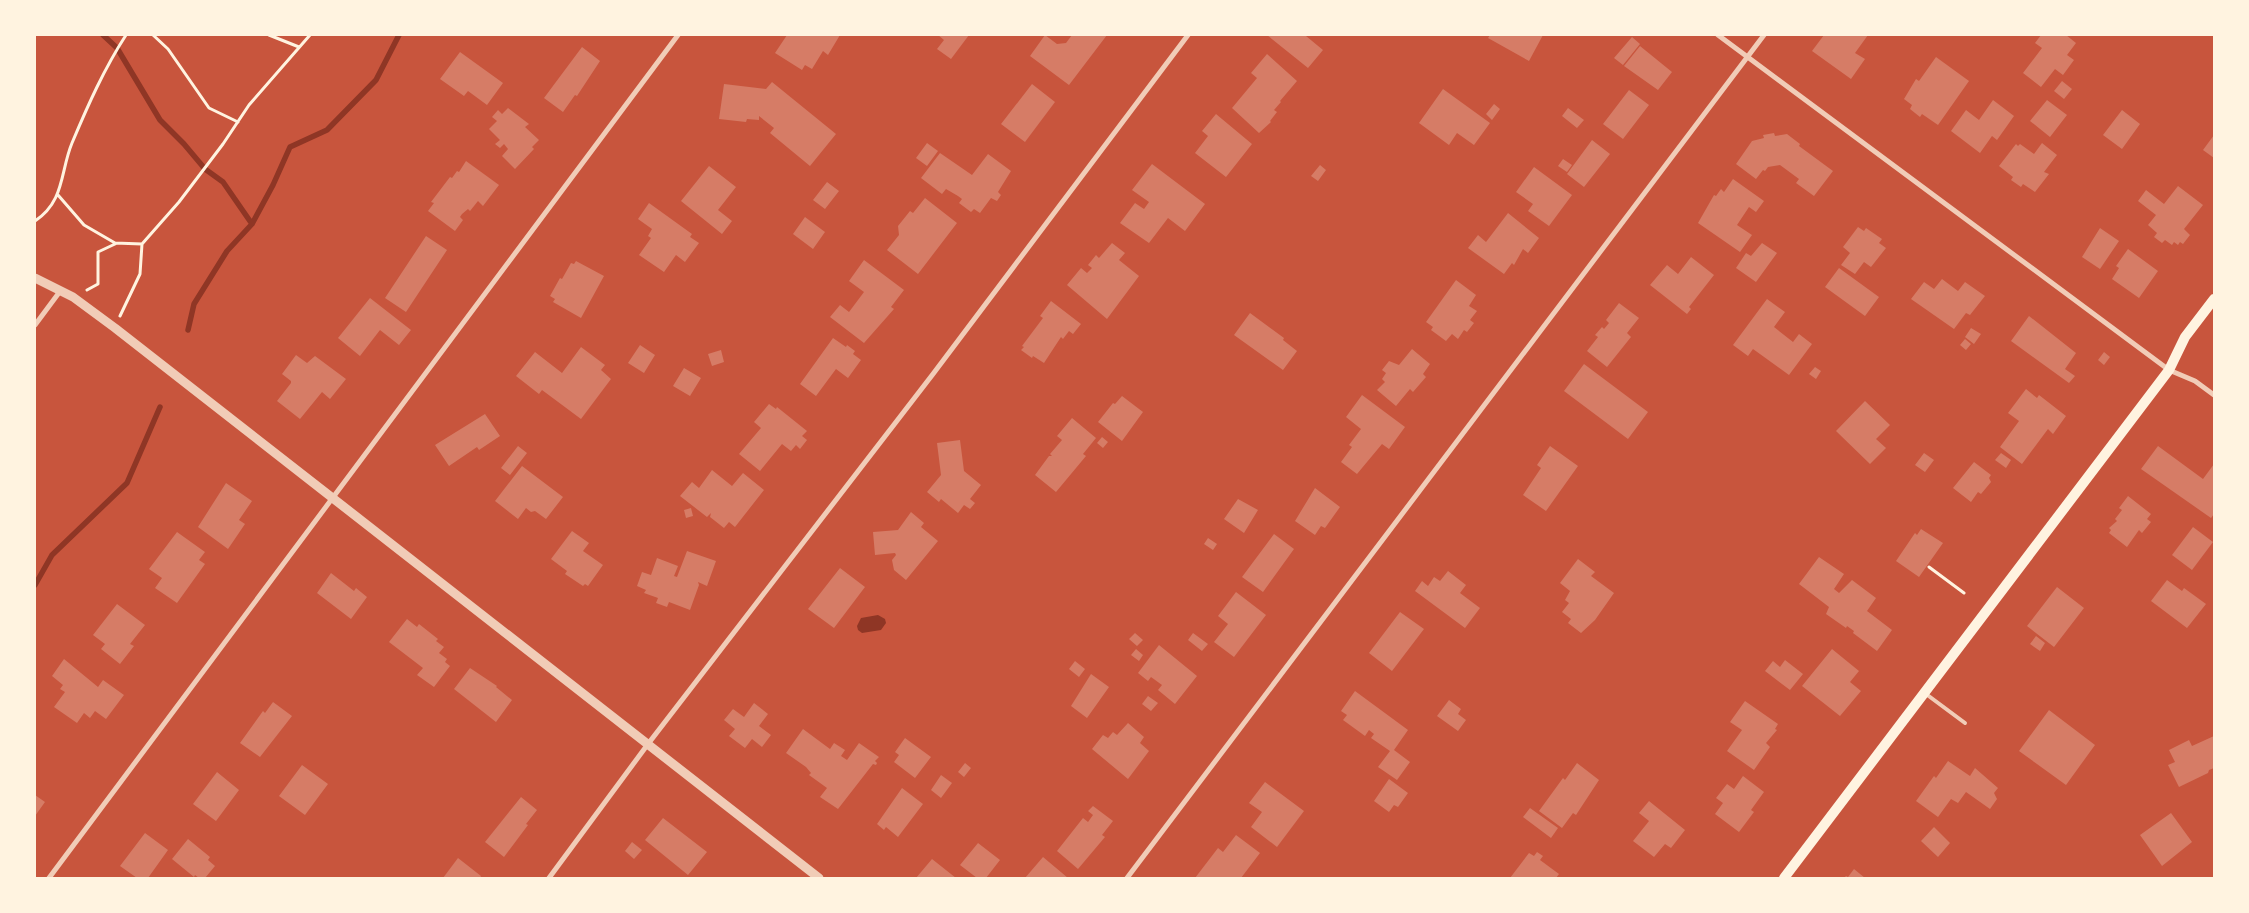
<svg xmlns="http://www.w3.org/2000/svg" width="2249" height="913" font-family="'Archivo Narrow',sans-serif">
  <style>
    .water { fill: #8f3625 }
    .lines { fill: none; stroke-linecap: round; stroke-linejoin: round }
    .stream { stroke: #8f3625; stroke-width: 5.5 }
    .building { fill: #d67c66 }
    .path { stroke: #fff3e0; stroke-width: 3 }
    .service { stroke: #f1ccb7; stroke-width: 4 }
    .minor { stroke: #f1ccb7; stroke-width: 5 }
    .tertiary { stroke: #f1ccb7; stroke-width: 9 }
    .secondary { stroke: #fff3e0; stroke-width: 10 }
  </style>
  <rect width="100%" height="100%" fill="#c8553d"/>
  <path class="water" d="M878 615 885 619 886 623 881 630 862 633 858 630 857 626 861 618Z"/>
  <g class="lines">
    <path class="stream" d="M103 35 117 48 160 120 184 144 205 169 223 182 252 224
      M188 330 194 304 227 251 252 224 273 185 290 147 327 130 376 80 399 35
      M35 585 52 555 127 483 160 407"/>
  </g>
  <path class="building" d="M787 35H840L828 55 823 51 812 69 805 65 802 70 775 53Z
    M938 35H969L951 59 937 49 944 40Z
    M1045 35 1057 44 1066 43 1072 35H1107L1069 85 1030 56Z
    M1267 35H1307L1306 36 1323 50 1308 68Z
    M1490 35H1543L1529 61 1488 38Z
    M1824 35H1868L1855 53 1865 59 1851 79 1812 51Z
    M2041 35H2066L2076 43 2067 55 2074 60 2063 75 2055 69 2041 87 2023 73 2042 48 2035 43Z
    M1632 37 1640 44 1623 65 1614 58Z
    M1640 46 1672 72 1658 90 1624 66Z
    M582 47 600 61 577 96 575 95 563 112 544 98Z
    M460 52 503 83 487 105 468 91 464 96 440 79Z
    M1267 54 1297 81 1280 101 1281 102 1274 110 1277 112 1270 121 1271 122 1259 133 1232 108 1257 78 1251 73Z
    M1936 57 1969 81 1938 125 1922 114 1920 117 1910 109 1912 105 1904 99 1916 79 1919 81Z
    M2062 81 2072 89 2064 99 2054 91Z
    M772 82 836 134 810 166 770 133 774 128 759 116V120L747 119 746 122 719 119 724 84 766 89Z
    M1032 84 1055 102 1025 142 1001 124Z
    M1443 89 1490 123 1474 145 1457 133 1449 145 1419 123Z
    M1629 90 1649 105 1623 139 1603 124Z
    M1993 100 2014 116 1997 140 1992 136 1980 153 1951 131 1966 110 1979 120Z
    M2047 100 2067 115 2050 137 2030 121Z
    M1494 104 1500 109 1492 120 1486 114Z
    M508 108 529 124 525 127 539 140 532 147 534 149 515 169 502 156 508 149 504 144 500 148 495 144 500 140 489 129 497 121 492 117 498 110 502 114Z
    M1568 108 1584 120 1577 128 1562 116Z
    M2122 110 2140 124 2122 149 2103 135Z
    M1216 114 1252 144 1226 177 1195 153 1208 136 1202 131Z
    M1774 133 1775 136 1787 134 1800 144 1799 146 1833 171 1814 196 1796 183 1799 179 1780 165 1768 167 1765 171 1763 170 1756 179 1736 164 1752 141 1764 138 1763 135Z
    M2214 135V158L2203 150Z
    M1592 140 1610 154 1584 187 1567 174Z
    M927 143 938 151 927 166 916 158Z
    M2042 143 2057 155 2044 172 2049 174 2035 192 2023 184 2021 187 2011 180 2013 177 1999 166 2016 144 2018 146 2020 144 2034 154Z
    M940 153 972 175 988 154 1011 171 998 192 1001 195 997 201 991 198 980 213 974 209 971 212 959 203 962 199 958 196 946 189 942 194 921 178Z
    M1563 159 1572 165 1567 172 1558 166Z
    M466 161 499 185 483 206 478 201 470 211 468 209 462 214 460 217 463 220 455 231 428 211 434 203 431 202 450 177 452 178 457 171 459 172Z
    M1152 164 1205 204 1185 231 1168 218 1149 243 1120 223 1135 203 1144 209 1149 202 1132 190Z
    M1320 165 1326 170 1318 181 1311 176Z
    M709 166 736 187 718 210 732 221 722 234 681 201Z
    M1534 167 1572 195 1549 226 1528 211 1533 204 1516 192Z
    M1733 179 1764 201 1756 212 1749 207 1737 225 1752 235 1740 252 1698 223 1714 195 1716 196 1721 189 1724 192Z
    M827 182 839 191 825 209 813 200Z
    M2178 186 2203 205 2184 229 2190 235 2183 244 2180 242 2178 245 2174 242 2172 245 2165 240 2162 243 2154 237 2157 233 2148 225 2156 215 2138 201 2146 190 2164 204Z
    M925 198 957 223 918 274 887 250 899 235 898 226 910 211 913 213Z
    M649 203 692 234 690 237 699 243 685 262 676 255 664 272 639 255 651 238 648 236 652 229 638 219Z
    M1508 213 1539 238 1528 253 1523 249 1514 265 1512 263 1504 274 1468 248 1478 235 1486 242Z
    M805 217 825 232 813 249 793 234Z
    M1858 227 1864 231 1866 228 1882 239 1879 243 1886 248 1871 267 1864 262 1855 274 1841 265 1850 253 1843 247Z
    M2100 228 2119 241 2100 269 2082 257Z
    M426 236 447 250 406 312 385 298Z
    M1112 243 1125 253 1119 260 1139 276 1107 319 1067 285 1081 268 1087 273 1092 268 1088 265 1096 255 1099 258Z
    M1762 243 1777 253 1756 282 1736 268 1746 253 1751 256Z
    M2128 249 2158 271 2139 298 2112 279 2119 268 2116 266Z
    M1691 257 1714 275 1689 307 1691 309 1687 314 1650 285 1667 265 1678 274Z
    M864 260 904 290 891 307 894 309 864 343 830 317 840 305 849 312 864 292 849 281Z
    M576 261 604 276 581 318 553 302 555 299 550 296 560 278 562 279 571 263 574 264Z
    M1839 268 1879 297 1865 316 1825 287Z
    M1942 279 1958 291 1965 282 1985 296 1970 315 1966 313 1954 329 1911 299 1924 282 1934 289Z
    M1456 280 1476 295 1469 306 1477 311 1470 320 1474 323 1467 332 1464 330 1458 339 1452 334 1446 341 1431 330 1433 327 1426 322Z
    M370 298 411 330 399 345 380 330 360 356 338 338Z
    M1767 299 1785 312 1774 327 1793 342 1799 334 1812 344 1789 375 1753 349 1748 356 1733 345Z
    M1051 301 1081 324 1073 334 1069 331 1063 339 1061 337 1044 363 1033 356 1032 358 1021 350 1024 347 1022 346 1043 318 1040 316Z
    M1619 303 1639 318 1627 333 1631 337 1607 367 1587 351 1598 337 1595 335 1602 327 1604 329 1609 323 1606 320Z
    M1250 313 1284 338 1283 340 1297 351 1283 370 1234 335Z
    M2029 316 2076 353 2065 369 2075 376 2069 383 2011 341Z
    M1971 328 1981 334 1974 344 1965 337Z
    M833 338 846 347 847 345 855 351 853 354 861 360 848 378 836 369 816 396 800 384Z
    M1965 339 1971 344 1966 350 1960 345Z
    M640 345 655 355 644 373 628 363Z
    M581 347 605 365 601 370 611 379 581 419 542 390 539 394 516 376 535 352 562 373Z
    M1412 349 1430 364 1423 374 1426 377 1413 392 1410 389 1396 406 1377 390 1385 382 1382 379 1386 373 1382 370 1389 361 1399 365Z
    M721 350 724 362 712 366 708 354Z
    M2104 352 2110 357 2104 365 2098 360Z
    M296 355 307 363 315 356 346 379 330 399 322 392 300 419 277 401 291 383V381L282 374Z
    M1584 364 1648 412 1628 439 1564 391Z
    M1815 367 1821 371 1816 379 1809 374Z
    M684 368 701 378 690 396 673 386Z
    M2026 389 2037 398 2039 395 2066 416 2053 434 2048 429 2022 464 2000 447 2019 421 2008 413Z
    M1362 395 1405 427 1389 449 1382 444 1357 474 1341 462 1352 447 1349 445 1361 429 1346 417Z
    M1122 396 1143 412 1122 441 1098 422 1113 403 1115 404Z
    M1865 401 1890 425 1876 439 1886 448 1870 464 1836 431Z
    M769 404 776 409 777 407 807 431 802 436 807 440 800 449 796 445 791 451 782 444 760 471 739 454 761 428 754 422Z
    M485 414 500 436 479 450 477 447 449 466 435 445Z
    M1072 418 1096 438 1083 454 1086 456 1056 492 1035 475 1049 456H1052L1050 454 1062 440 1057 436Z
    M1102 437 1108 442 1103 448 1097 443Z
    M960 440 964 471 981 485 970 499 975 503 970 509 964 505 958 513 941 499 939 502 927 492 941 475 937 443Z
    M518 446 527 453 510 475 501 468Z
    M1550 446 1578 466 1546 511 1523 495 1541 468 1537 465Z
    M2158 446 2203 479 2214 464V514L2211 518 2141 469Z
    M1924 453 1934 460 1925 472 1915 465Z
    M2001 453 2011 460 2006 468 1995 460Z
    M1974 462 1991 475 1989 478 1991 482 1981 494 1978 492 1971 502 1953 488Z
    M522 466 563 497 546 519 535 511 531 512 526 508 518 519 495 501Z
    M712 470 732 486 743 473 764 490 735 527 729 522 724 528 710 517 711 513 707 517 680 496 692 482 699 488Z
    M226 483 252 501 239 520 245 524 228 549 198 527Z
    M1315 488 1340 507 1325 528 1321 526 1315 535 1295 521Z
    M2128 496 2151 514 2147 519 2151 522 2142 533 2139 530 2127 547 2109 533 2111 530 2109 528 2117 521 2115 519 2122 510 2119 508Z
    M1238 499 1258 510 1244 533 1224 519Z
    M691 508 693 516 686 518 684 510Z
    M911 512 924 523 921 527 938 541 906 580 894 570 892 560 896 555 895 553 875 555 873 532 898 530Z
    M2193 527 2213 542 2192 570 2172 555Z
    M1921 529 1943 543 1919 577 1896 561 1915 533 1917 535Z
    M572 531 589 543 583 551 603 565 588 586 585 584 583 586 565 574 567 571 551 559Z
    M177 532 205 552 199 560 205 564 177 603 155 588 162 578 149 569Z
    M1274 534 1294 549 1263 592 1242 577Z
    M1208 538 1217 544 1213 550 1204 544Z
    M687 551 716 561 707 586 698 582 699 585 690 610 669 602 667 607 656 603 658 598 644 593 646 590 637 586 642 572 651 575 657 558 678 566 674 576 677 577Z
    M1819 557 1844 574 1834 589 1839 593 1852 580 1876 598 1867 611 1892 630 1877 651 1853 633 1854 631 1847 626 1846 628 1826 614 1829 607 1799 584Z
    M1578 559 1595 572 1591 576 1614 593 1595 620 1581 633 1568 623 1571 619 1562 612 1569 603 1565 600 1570 591 1560 583Z
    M840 568 865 587 834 628 808 609Z
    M1448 571 1466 585 1460 593 1480 608 1465 628 1415 591 1422 581 1428 586 1434 577 1440 581Z
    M331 573 354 591 356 588 367 597 351 619 317 593Z
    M2167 580 2182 591 2184 588 2206 604 2187 628 2151 601Z
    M2057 587 2084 608 2054 647 2027 626Z
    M1236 592 1266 615 1234 657 1214 642 1228 624 1218 616Z
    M117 604 145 625 130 644 134 646 120 664 101 649 105 644 93 635Z
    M1400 612 1424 629 1392 671 1369 653Z
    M407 619 417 627 419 624 438 639 436 641 444 647 439 653 447 659 445 662 450 666 434 687 417 675 423 668 389 642Z
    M1135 633 1143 640 1137 646 1129 639Z
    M1193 633 1208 644 1202 651 1188 640Z
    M2036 636 2045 643 2040 651 2030 644Z
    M1159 645 1197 676 1175 704 1158 690 1162 685 1151 677 1148 681 1138 673Z
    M1136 649 1143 655 1139 661 1131 655Z
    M1832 649 1859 671 1850 682 1861 691 1840 716 1802 686Z
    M64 659 98 687 103 680 124 695 106 719 95 711 90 718 84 713 77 723 54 707 65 692 60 689 63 685 52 676Z
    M1785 660 1803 674 1790 690 1765 671 1773 661 1780 667Z
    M1075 661 1085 669 1079 677 1069 669Z
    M470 668 497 686 496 687 512 700 496 722 454 689Z
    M1091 674 1109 687 1087 718 1071 706Z
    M1355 691 1408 730 1394 750 1410 762 1397 780 1378 767 1390 751 1371 738 1374 734 1369 730 1365 736 1343 720 1347 715 1341 711Z
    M1148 696 1158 703 1151 711 1142 704Z
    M1449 700 1461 709 1458 714 1466 720 1458 731 1437 716Z
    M1745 701 1778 724 1775 729 1777 730 1766 743 1770 747 1754 770 1727 751 1742 730 1730 722Z
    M273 702 292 716 260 757 240 743 263 711 265 713Z
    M754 703 768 714 759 726 771 735 762 747 752 739 745 748 729 736 735 729 724 720 733 709 744 717Z
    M2049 710 2095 745 2066 785 2019 751Z
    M1128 723 1144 737 1140 743 1149 751 1128 779 1092 749 1103 735 1108 738 1113 732 1117 735Z
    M803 729 830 749 834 743 845 750 841 756 847 760 859 743 879 757 875 761 877 763 876 765 873 764 838 809 820 797 827 788 809 775 811 773 806 767 786 753Z
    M2214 736V768L2209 770 2208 773 2179 787 2168 765 2175 762 2169 750 2189 740 2192 746Z
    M905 738 931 757 915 778 894 762 899 755 895 752Z
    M1948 761 1970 776 1975 768 1998 788 1994 793 1997 799 1990 809 1966 792 1958 803 1951 799 1938 817 1916 801 1934 776 1936 778Z
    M965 763 971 768 964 777 958 772Z
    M1577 763 1599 780 1576 815 1573 813 1562 828 1539 811 1563 778 1565 780Z
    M302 765 328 784 305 815 279 796Z
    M217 772 239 790 216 821 193 804Z
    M941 775 952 783 941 798 931 790Z
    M1743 776 1764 792 1751 810 1754 812 1739 832 1715 814 1723 803 1716 798 1727 784 1734 789Z
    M1389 779 1408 793 1398 807 1394 805 1389 812 1374 801Z
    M1265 782 1304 811 1277 847 1251 827 1262 812 1249 803Z
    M902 788 923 804 898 837 886 827 884 830 877 824Z
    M35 795 45 802 35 816Z
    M521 797 537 810 526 824 528 825 504 857 485 842Z
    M1649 801 1685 830 1671 848 1665 844 1654 857 1633 841 1649 821 1639 813Z
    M1093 806 1113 821 1102 835 1105 837 1078 869 1057 851 1083 818 1088 822 1093 815 1088 811Z
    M1530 808 1558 828 1551 838 1523 817Z
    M2171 813 2192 842 2162 866 2140 835Z
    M663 818 707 852 688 875 645 840Z
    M1934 827 1950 843 1938 857 1921 841Z
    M145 833 168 850 148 878H137L120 866Z
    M1236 835 1260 853 1241 878H1195L1218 848 1223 852Z
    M188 839 210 857 208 860 215 866 205 878H199L195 875 194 877 172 859Z
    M632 842 642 850 634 859 625 851Z
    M978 843 1000 860 986 878H977L960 865Z
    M1537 852 1543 856 1540 860 1559 874 1556 878H1510L1529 853 1534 856Z
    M1043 857 1068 878H1025Z
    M458 858 481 876 480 878H443Z
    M932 859 956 878H916Z
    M1854 869 1865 878H1844L1846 876 1848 877Z"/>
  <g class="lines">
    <path class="path" d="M153 35 168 49 209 108 238 122
      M269 35 299 47
      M58 195 84 225 115 243 142 244
      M35 221C65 201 60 172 72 143 88 105 104 69 126 35
      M87 290 98 284V252L115 244
      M120 316 140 274 142 244 179 202 223 144 249 105 310 35
      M1929 567 1964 593"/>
    <path class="service" d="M1926 694 1965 723"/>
    <path class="minor" d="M1718 35 2169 370 2195 381 2214 395
      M35 325 61 290
      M49 878 678 35
      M549 878 648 744 933 374 1188 35
      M1127 878 1764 35"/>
    <path class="tertiary" d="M35 278 73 297 115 328 819 878"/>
    <path class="secondary" d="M1784 878 2169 370 2185 337 2214 299"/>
  </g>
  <rect width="2249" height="913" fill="none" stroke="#fff3e0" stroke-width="72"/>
</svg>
